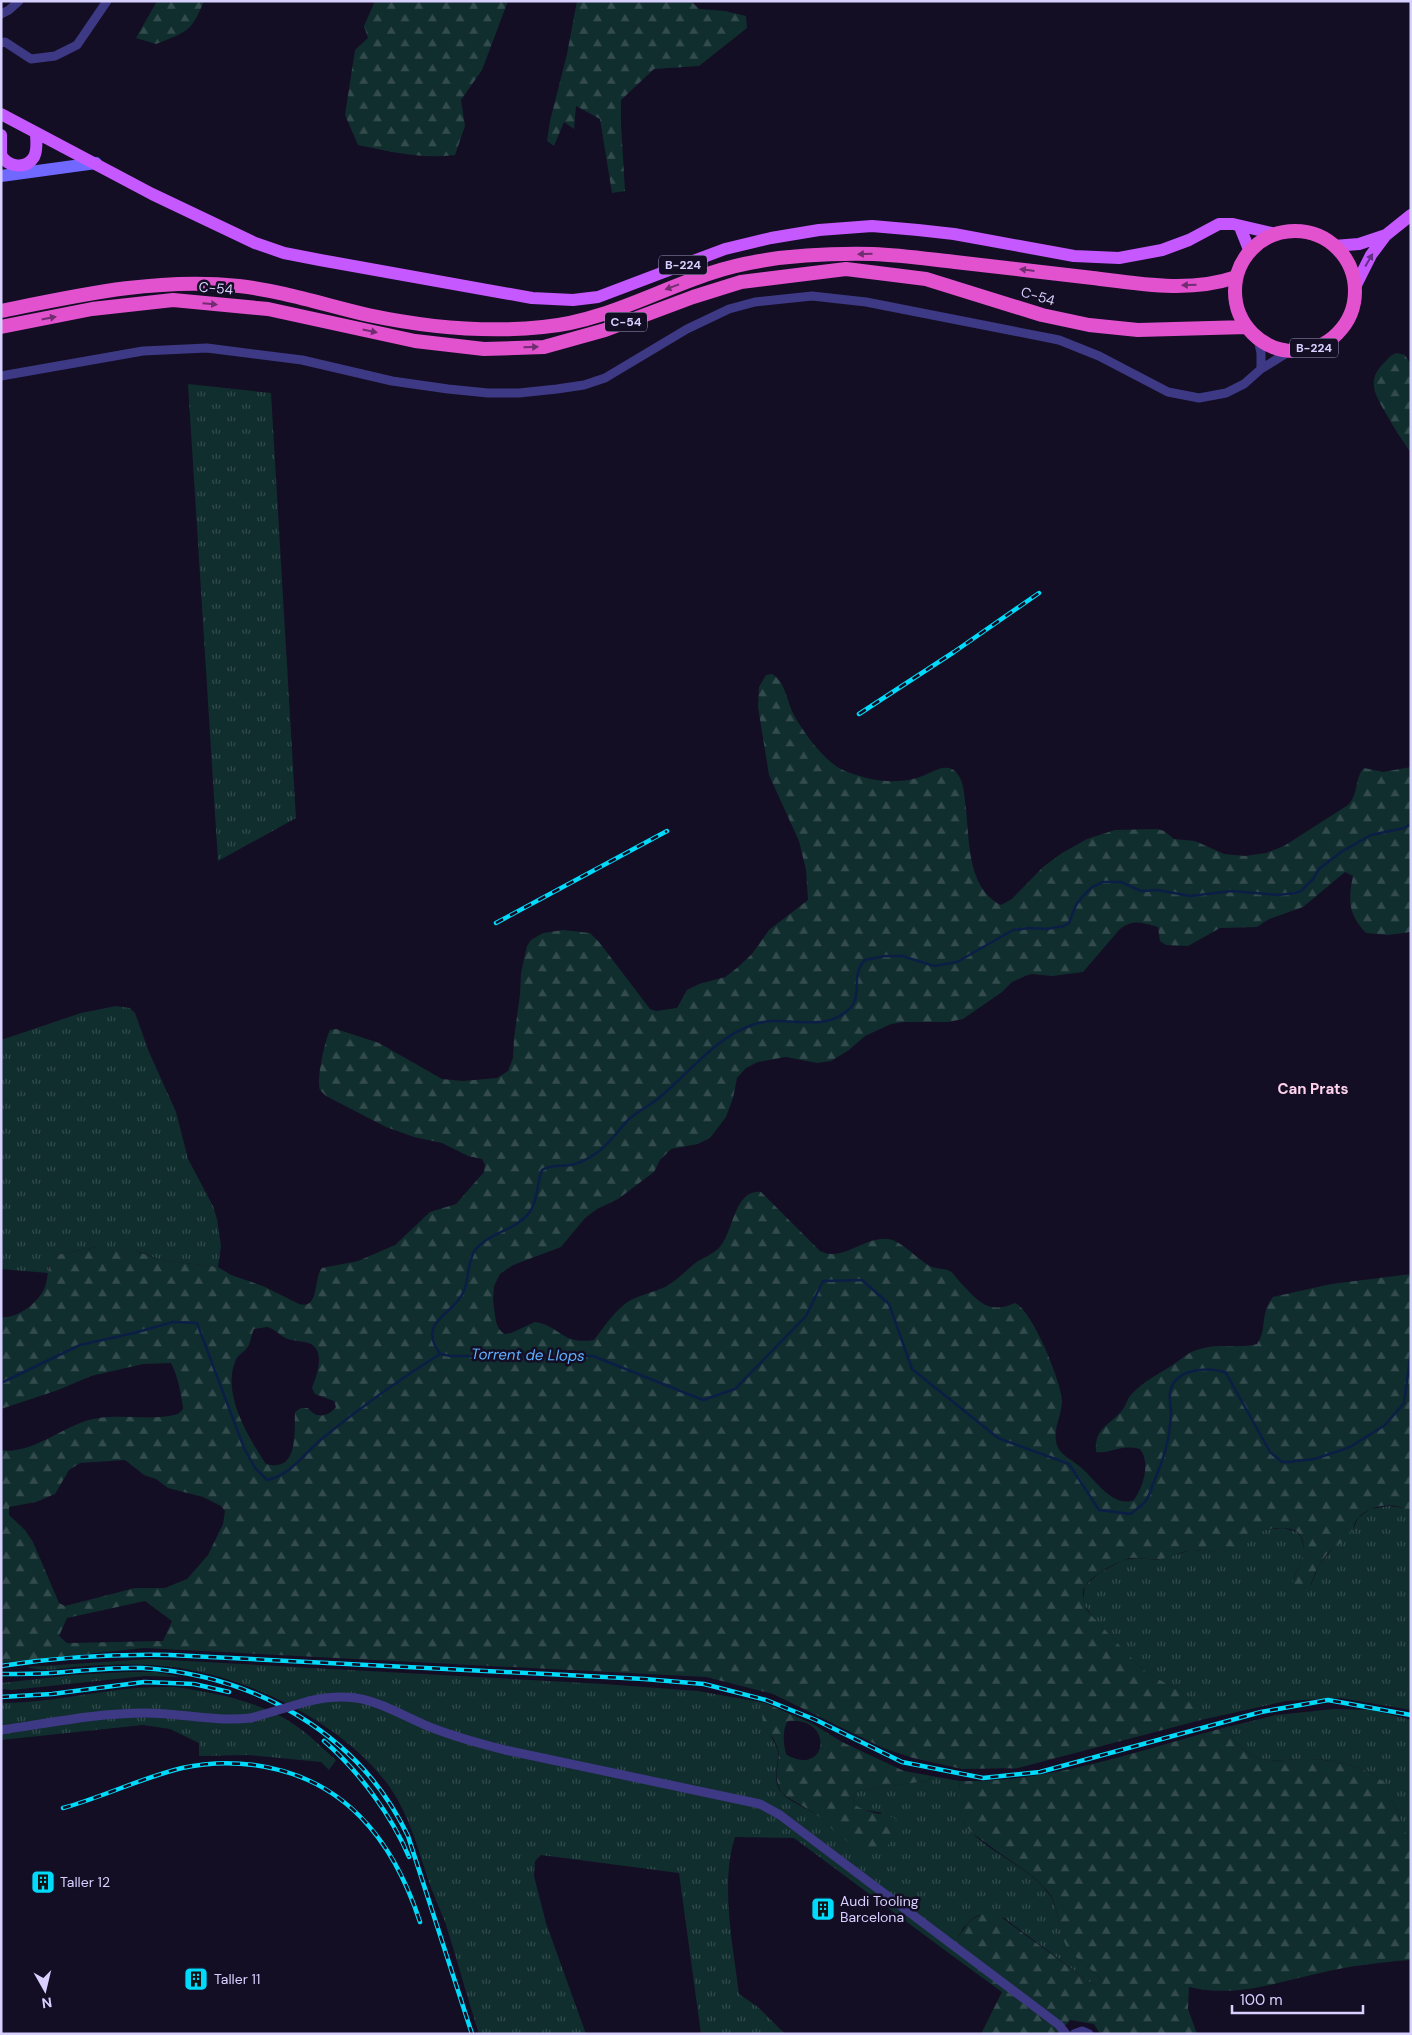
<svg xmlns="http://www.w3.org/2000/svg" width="1412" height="2035" font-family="'DM Sans',sans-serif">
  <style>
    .grass { fill: url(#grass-tufts) }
    .forest { fill: url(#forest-firs); fill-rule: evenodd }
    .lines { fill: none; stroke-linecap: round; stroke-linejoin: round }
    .stream { stroke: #0b1f46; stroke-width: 2.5 }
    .minor { stroke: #3e3984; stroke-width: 9 }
    .secondary { stroke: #7168ff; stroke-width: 12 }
    .primary { stroke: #c658ff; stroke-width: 12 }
    .trunk { stroke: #e252ce; stroke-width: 14 }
    .rail-casing { stroke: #00dbfc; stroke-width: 4.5 }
    .rail { stroke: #130e24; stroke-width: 2.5; stroke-dasharray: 8; stroke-linecap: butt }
    .minor-bridge { stroke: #3e3984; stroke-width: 9 }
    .oneway { fill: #702d70 }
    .oneway2 { fill: #642f87 }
    .labels { text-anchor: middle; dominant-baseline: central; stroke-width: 5; stroke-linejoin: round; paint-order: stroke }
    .shield { fill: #130e24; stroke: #9d96bd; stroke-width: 1 }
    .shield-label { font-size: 12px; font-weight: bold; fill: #d8d1ff }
    .street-label { font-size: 14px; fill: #d8d1ff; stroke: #130e24 }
    .poi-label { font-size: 14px; fill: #d8d1ff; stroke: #130e24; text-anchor: start }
    .neighbourhood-label { font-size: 15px; font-weight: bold; fill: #ffd3ee; stroke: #130e24 }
    .water-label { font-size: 15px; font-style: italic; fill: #5fb0ff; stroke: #130e24 }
  </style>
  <defs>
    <pattern id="grass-tufts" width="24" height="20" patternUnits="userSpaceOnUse" patternTransform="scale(1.25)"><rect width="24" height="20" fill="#112e2e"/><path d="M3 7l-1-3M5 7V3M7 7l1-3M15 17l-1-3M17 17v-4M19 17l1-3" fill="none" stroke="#334b4d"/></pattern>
    <pattern id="forest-firs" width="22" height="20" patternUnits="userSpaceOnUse" patternTransform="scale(1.25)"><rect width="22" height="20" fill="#112e2e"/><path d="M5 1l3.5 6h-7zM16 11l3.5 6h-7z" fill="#334b4d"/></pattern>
  </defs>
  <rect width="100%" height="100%" fill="#130e24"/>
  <path class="grass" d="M188 384 271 393 296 818 218 861Z
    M116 1006 130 1008 135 1013 149 1052 176 1112 188 1159 213 1206 217 1219 221 1246 218 1267 161 1260 140 1252 96 1247 56 1255 48 1266V1273L1 1269V1040L81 1013Z
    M1389 1506 1406 1508 1411 1513V1710L1341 1698 1286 1701 1201 1720 1192 1701 1182 1692 1149 1674 1138 1665 1094 1619 1085 1606 1083 1600 1085 1586 1099 1573 1123 1560 1137 1558 1157 1560 1191 1550 1226 1552 1245 1545 1262 1530 1283 1528 1297 1532 1301 1537 1303 1544 1304 1552 1302 1559 1293 1580 1311 1585 1319 1565 1332 1549 1352 1531 1358 1518 1370 1509Z
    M150 1659 604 1684 698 1691 765 1703C760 1717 770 1733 776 1746 782 1757 772 1774 778 1787 784 1800 801 1805 812 1812 824 1819 836 1831 846 1842L882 1813 860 1809 854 1804 853 1797 857 1791 926 1781 932 1776 960 1781C958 1792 959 1817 966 1826 987 1853 1028 1865 1049 1894 1059 1907 1057 1930 1068 1947 1076 1961 1094 1969 1103 1982L1097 1985 1091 1983 1004 1918 978 1915 972 1919 963 1928 950 1954 794 1838 735 1837C720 1883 733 1946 739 1994L758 2007 785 2034H701L679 1873 541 1855 535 1861 534 1876 546 1923 586 2034H479C467 1997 457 1959 445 1922 439 1907 432 1892 427 1876 417 1845 408 1813 389 1786 348 1729 263 1684 195 1671 159 1663 123 1664 86 1666 66 1667 46 1673 27 1667Z
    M125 1672H156L180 1677 145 1676 12 1690 1 1689V1683L73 1675Z
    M175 1687C217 1693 259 1701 295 1725 310 1735 323 1749 336 1760L329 1770 321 1762 249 1755 199 1756V1743L170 1729 143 1725 1 1740V1703C47 1703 91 1692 136 1688 149 1687 162 1687 175 1687Z
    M1334 1709 1372 1710 1411 1720V1846L1386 1784C1365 1765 1332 1759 1303 1759 1284 1759 1269 1764 1251 1755 1240 1749 1233 1736 1223 1728L1276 1715Z"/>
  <path class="forest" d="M157 1H204C191 33 186 32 156 44L136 38Z
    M375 1H508L482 70 461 100 465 126 455 155C421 159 391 152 358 145L345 115 355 50 368 38 364 26Z
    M577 1H691L699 9 725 11 746 16 747 28 699 66 654 69 621 100V124L625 191 612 193 600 119 576 106 574 129 564 122 554 146 547 141 550 121 567 54Z
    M1397 353 1405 355 1411 365V453C1403 441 1395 430 1388 417 1378 399 1365 383 1382 365 1388 359 1390 355 1397 353Z
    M772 674C785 681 787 701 793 713 802 731 825 762 843 770 866 780 892 785 917 778 929 775 945 761 956 772 963 780 964 791 965 801 970 834 965 887 1001 905L1012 899 1043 867 1062 853 1087 839 1115 830 1157 829 1164 831 1174 839 1195 841 1224 854 1245 856 1266 853 1284 846 1348 805C1359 794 1354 779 1364 768L1383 772 1411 767V932L1388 935 1366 933C1348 914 1348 900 1353 876L1345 872 1303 907 1269 919 1257 927 1220 928 1188 946 1166 945 1160 941 1158 927C1144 923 1132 918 1119 930L1083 972 1052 976 1032 974 1025 976 1012 982 1002 992 963 1019 948 1022H904L891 1024 865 1036 849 1050 831 1061 817 1063 786 1057 758 1062 746 1068 737 1078 733 1098 726 1117 710 1138 698 1144 671 1149 660 1160 654 1172 618 1199 597 1209 585 1218 561 1247 513 1265 500 1274 494 1286 493 1300 496 1322 499 1329 504 1334 511 1333 535 1322C561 1326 561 1345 594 1340 604 1327 613 1313 626 1303 638 1295 652 1293 665 1287 678 1280 687 1269 698 1261 705 1257 712 1254 718 1249 734 1234 733 1189 761 1192L820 1251C846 1264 871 1228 897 1242 908 1248 917 1258 928 1265 934 1269 943 1268 950 1271 954 1274 957 1279 960 1282 978 1301 988 1315 1015 1303 1032 1310 1061 1381 1062 1400 1062 1416 1052 1429 1057 1445 1060 1455 1072 1460 1079 1466 1094 1477 1112 1509 1134 1500 1143 1487 1151 1463 1140 1449 1119 1444 1112 1454 1096 1452 1094 1427 1111 1425 1123 1409 1126 1405 1127 1400 1130 1396 1142 1382 1159 1374 1174 1364 1183 1358 1188 1352 1200 1349 1219 1343 1238 1349 1257 1344 1268 1328 1259 1315 1273 1297L1331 1284 1411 1274V1513C1399 1501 1369 1504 1358 1518 1353 1523 1353 1532 1348 1538 1343 1543 1337 1544 1332 1549 1328 1552 1323 1559 1320 1564 1314 1572 1313 1583 1307 1591L1294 1595 1290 1588C1295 1573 1314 1544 1296 1531 1293 1529 1286 1528 1282 1528 1252 1527 1255 1545 1232 1551 1219 1554 1204 1549 1190 1551 1180 1551 1171 1558 1161 1559 1151 1561 1141 1557 1131 1558 1118 1560 1085 1578 1083 1592 1082 1600 1085 1607 1089 1613L1138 1665 1149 1674 1182 1692 1193 1701 1201 1720 1018 1768 962 1769 913 1758 883 1748 773 1694 706 1677 144 1648 1 1663V1450C26 1455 57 1432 80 1423 113 1410 146 1423 178 1414L183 1409C181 1392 178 1377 171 1363L143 1364 91 1376 58 1390 1 1409V1317C18 1319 39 1302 45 1287 48 1278 48 1268 50 1259L56 1255 96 1247H110L133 1250 161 1260 218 1267 231 1275 263 1286 299 1304C320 1310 313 1278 322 1268L358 1261 395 1245 430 1212 456 1204 484 1172 485 1165 482 1159 468 1156 442 1143 414 1137 386 1127 326 1096C324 1094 321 1091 320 1090 316 1080 325 1040 330 1030L336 1029 379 1043 442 1079 463 1081 497 1078 508 1071 513 1058 514 1038 520 995 521 973 527 946 531 940 543 933 563 930 590 933 599 942 650 1009 656 1011 677 1008 687 990 699 984 725 977 737 968 752 954 769 930 808 900 806 870 799 841 769 775 758 707 759 687 766 675ZM267 1327C276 1329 280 1336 288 1339 295 1341 304 1341 311 1344 326 1353 316 1377 312 1388L315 1394 334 1401 336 1407C328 1417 316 1419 308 1408H301L295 1412C294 1432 299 1473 266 1464 249 1438 222 1395 235 1362 237 1355 243 1353 247 1348 251 1343 251 1335 254 1329ZM125 1460 144 1475 156 1479 168 1488 203 1497 221 1506 225 1511 223 1524 208 1555 187 1579 165 1588H135L65 1606 59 1603 33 1542 25 1530 9 1515V1507L36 1502 55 1494 69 1470 80 1463ZM145 1601 172 1621 163 1641 67 1643 59 1636 67 1618Z
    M765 1703 813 1724 842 1742 904 1771 932 1776 926 1781 857 1791 853 1797 854 1804C865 1813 882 1813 896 1819 899 1829 897 1836 889 1844 864 1869 837 1831 818 1816 807 1807 793 1802 782 1793 770 1774 783 1761 777 1746 769 1727 757 1726 765 1703ZM788 1721C835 1716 828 1778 787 1755 783 1748 782 1728 788 1721Z
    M1223 1728C1233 1736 1240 1749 1251 1755 1269 1764 1284 1759 1303 1759 1331 1759 1365 1765 1386 1784L1411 1846V1960C1381 1962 1349 1966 1320 1973 1274 1983 1236 1998 1189 1987L1188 2009 1197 2034H1100L1094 2024 1070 2020 1058 2034H981L1002 1992 950 1954C961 1933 970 1908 998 1915L1091 1983 1097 1985 1103 1982C1094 1969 1076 1961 1067 1947 1057 1930 1059 1906 1049 1893 1033 1872 1007 1860 986 1843 979 1838 971 1833 966 1826 958 1815 958 1794 960 1781 1050 1783 1137 1751 1223 1728Z"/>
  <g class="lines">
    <path class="stream" d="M440 1354C416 1320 454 1316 464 1291 469 1278 467 1262 475 1250 489 1232 519 1230 531 1210 538 1198 537 1183 542 1170 552 1164 561 1167 571 1165 581 1163 591 1157 598 1152 611 1142 619 1129 629 1119 639 1110 651 1105 660 1097 690 1072 715 1038 752 1025 783 1013 820 1034 847 1011 865 997 849 976 865 960L885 956H902L934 966 957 962 1013 930 1029 928 1046 929 1064 926 1069 923 1076 905 1083 896 1092 887 1103 882H1121L1141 891 1158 890 1190 896 1232 891 1278 895 1295 893 1301 891 1313 879 1319 869 1341 852 1371 835 1404 828 1411 824
      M1 1383 80 1345 134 1333 173 1322 197 1323 244 1448 255 1468 267 1480C293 1474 305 1452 324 1437 361 1407 400 1379 440 1354L451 1356H593L703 1400 735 1389 806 1316 823 1281 862 1280 889 1304 912 1369 998 1438 1069 1464 1099 1510 1131 1514C1135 1510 1141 1506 1145 1502 1149 1497 1151 1490 1153 1484 1164 1458 1169 1443 1171 1414 1171 1404 1167 1393 1173 1384 1182 1368 1211 1367 1226 1373L1270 1452 1282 1462H1289L1314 1459 1336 1452 1350 1447 1385 1425 1404 1403 1411 1351"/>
    <path class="minor" d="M1 14 9 10 19 1
      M1 43 5 42 31 59 55 56 77 45 107 1
      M1258 339 1261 353V369
      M1 376 143 351 207 348 302 360 392 381 448 389 488 393H519L557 389 584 385 605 378 687 329 729 309 755 302 812 296 866 302 1059 340 1099 356 1168 392 1199 398 1226 393 1244 384 1261 369 1290 351
      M309 1701C361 1689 380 1705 425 1725 451 1736 478 1743 505 1750L760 1804 780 1815 1059 2025 1066 2034
      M1 1730C49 1723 97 1713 145 1713 182 1713 213 1722 251 1718
      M1074 2034 1082 2031 1089 2034"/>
    <path class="secondary" d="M1 176 96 163"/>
    <path class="primary" d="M1 114 152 194 255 243 284 253 320 260 532 298 573 300 598 297 725 249 771 238 819 230 872 226 918 230 954 234 1074 256 1119 258 1162 250 1189 240 1219 224H1233L1276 234
      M1 135V154
      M1 155C8 167 26 170 34 157 38 149 36 140 36 133
      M1240 227 1250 252
      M1334 246 1359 244 1386 235
      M1355 287 1371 255 1386 235 1411 215"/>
    <path class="trunk" d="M1235 291a60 60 0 1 1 120 0a60 60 0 1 1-120 0Z
      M1 311C79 295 159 277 239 286 283 291 325 305 368 315 425 327 485 333 543 327 602 322 656 291 711 273 761 256 821 253 873 254 900 255 928 259 955 262 1001 267 1047 273 1093 278 1140 284 1190 293 1236 277
      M1 327 92 309 173 300 268 309 415 341 484 349 544 347 605 330 693 297 741 282 846 269 926 279 1042 315 1089 325 1138 330 1247 327"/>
    <g class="rail-casing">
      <path id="rail" d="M859 714 954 652 1039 593
        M496 923 667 831
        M1 1666C58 1657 113 1654 170 1655L644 1679 704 1684 766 1700 816 1720 902 1762 983 1778 1040 1772 1261 1712 1328 1700 1411 1715
        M1 1674C18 1674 34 1674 51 1673 81 1671 111 1667 142 1668 254 1675 359 1733 408 1836L472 2034
        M1 1697 52 1694 144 1682 194 1684 229 1692
        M324 1741C358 1770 392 1816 409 1857
        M63 1808C103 1797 141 1778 182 1768 205 1763 230 1762 254 1765 344 1777 393 1839 420 1922"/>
    </g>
    <use href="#rail" class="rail"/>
    <path class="minor-bridge" d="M251 1718 309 1701"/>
  </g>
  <defs><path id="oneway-solid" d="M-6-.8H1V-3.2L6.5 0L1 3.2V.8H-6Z" transform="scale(1.25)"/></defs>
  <g class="oneway">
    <use href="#oneway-solid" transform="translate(865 254) rotate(179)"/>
    <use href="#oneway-solid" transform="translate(1027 270) rotate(-173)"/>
    <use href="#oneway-solid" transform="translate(1189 285) rotate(179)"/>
    <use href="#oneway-solid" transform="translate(672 287) rotate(160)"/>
    <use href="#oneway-solid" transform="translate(210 304) rotate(5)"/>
    <use href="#oneway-solid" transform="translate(49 318) rotate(-11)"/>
    <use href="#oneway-solid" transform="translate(370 331) rotate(12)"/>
    <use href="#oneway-solid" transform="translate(531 347) rotate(-2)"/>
  </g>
  <use class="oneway2" href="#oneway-solid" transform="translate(1369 260) rotate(-60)"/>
  <defs>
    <g id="building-square" transform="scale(1.25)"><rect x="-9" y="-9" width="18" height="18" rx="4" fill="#00dbfc" stroke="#130e24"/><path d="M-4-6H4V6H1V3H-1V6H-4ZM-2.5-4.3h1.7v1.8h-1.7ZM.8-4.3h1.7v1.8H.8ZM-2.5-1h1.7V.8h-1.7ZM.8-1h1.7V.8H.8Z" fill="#111"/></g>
  </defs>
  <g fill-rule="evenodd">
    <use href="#building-square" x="43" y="1882"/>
    <use href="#building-square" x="823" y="1909"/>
    <use href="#building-square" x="196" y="1979"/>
  </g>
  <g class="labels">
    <g class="shield">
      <rect x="659" y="255.5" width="48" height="19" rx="4"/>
      <rect x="605" y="312.5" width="42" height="19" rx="4"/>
      <rect x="1290" y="338.5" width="48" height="19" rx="4"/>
    </g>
    <g class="shield-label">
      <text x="683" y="265">B-224</text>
      <text x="626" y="322">C-54</text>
      <text x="1314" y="348">B-224</text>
    </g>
    <g class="street-label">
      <text transform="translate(216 288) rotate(5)">C-54</text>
      <text transform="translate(1038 296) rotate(16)">C-54</text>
    </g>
    <g class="poi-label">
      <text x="60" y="1882">Taller 12</text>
      <text x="840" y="1901">Audi Tooling<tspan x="840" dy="16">Barcelona</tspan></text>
      <text x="214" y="1979">Taller 11</text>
    </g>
    <g class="neighbourhood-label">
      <text x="1313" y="1089">Can Prats</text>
    </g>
    <g class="water-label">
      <text transform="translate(528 1355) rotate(1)">Torrent de Llops</text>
    </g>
  </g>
  <rect width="1412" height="2035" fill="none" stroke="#d8d1ff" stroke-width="5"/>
  <g transform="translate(45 1990) rotate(172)" stroke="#130e24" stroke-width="4" paint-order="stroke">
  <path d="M0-4L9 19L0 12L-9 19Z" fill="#d8d1ff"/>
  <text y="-8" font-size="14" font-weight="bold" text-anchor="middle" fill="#d8d1ff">N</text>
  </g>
  <path d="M1232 2005v8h131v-8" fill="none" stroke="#d8d1ff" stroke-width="2.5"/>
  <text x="1240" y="2005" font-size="15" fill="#d8d1ff" stroke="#130e24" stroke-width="4" paint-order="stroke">100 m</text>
</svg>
